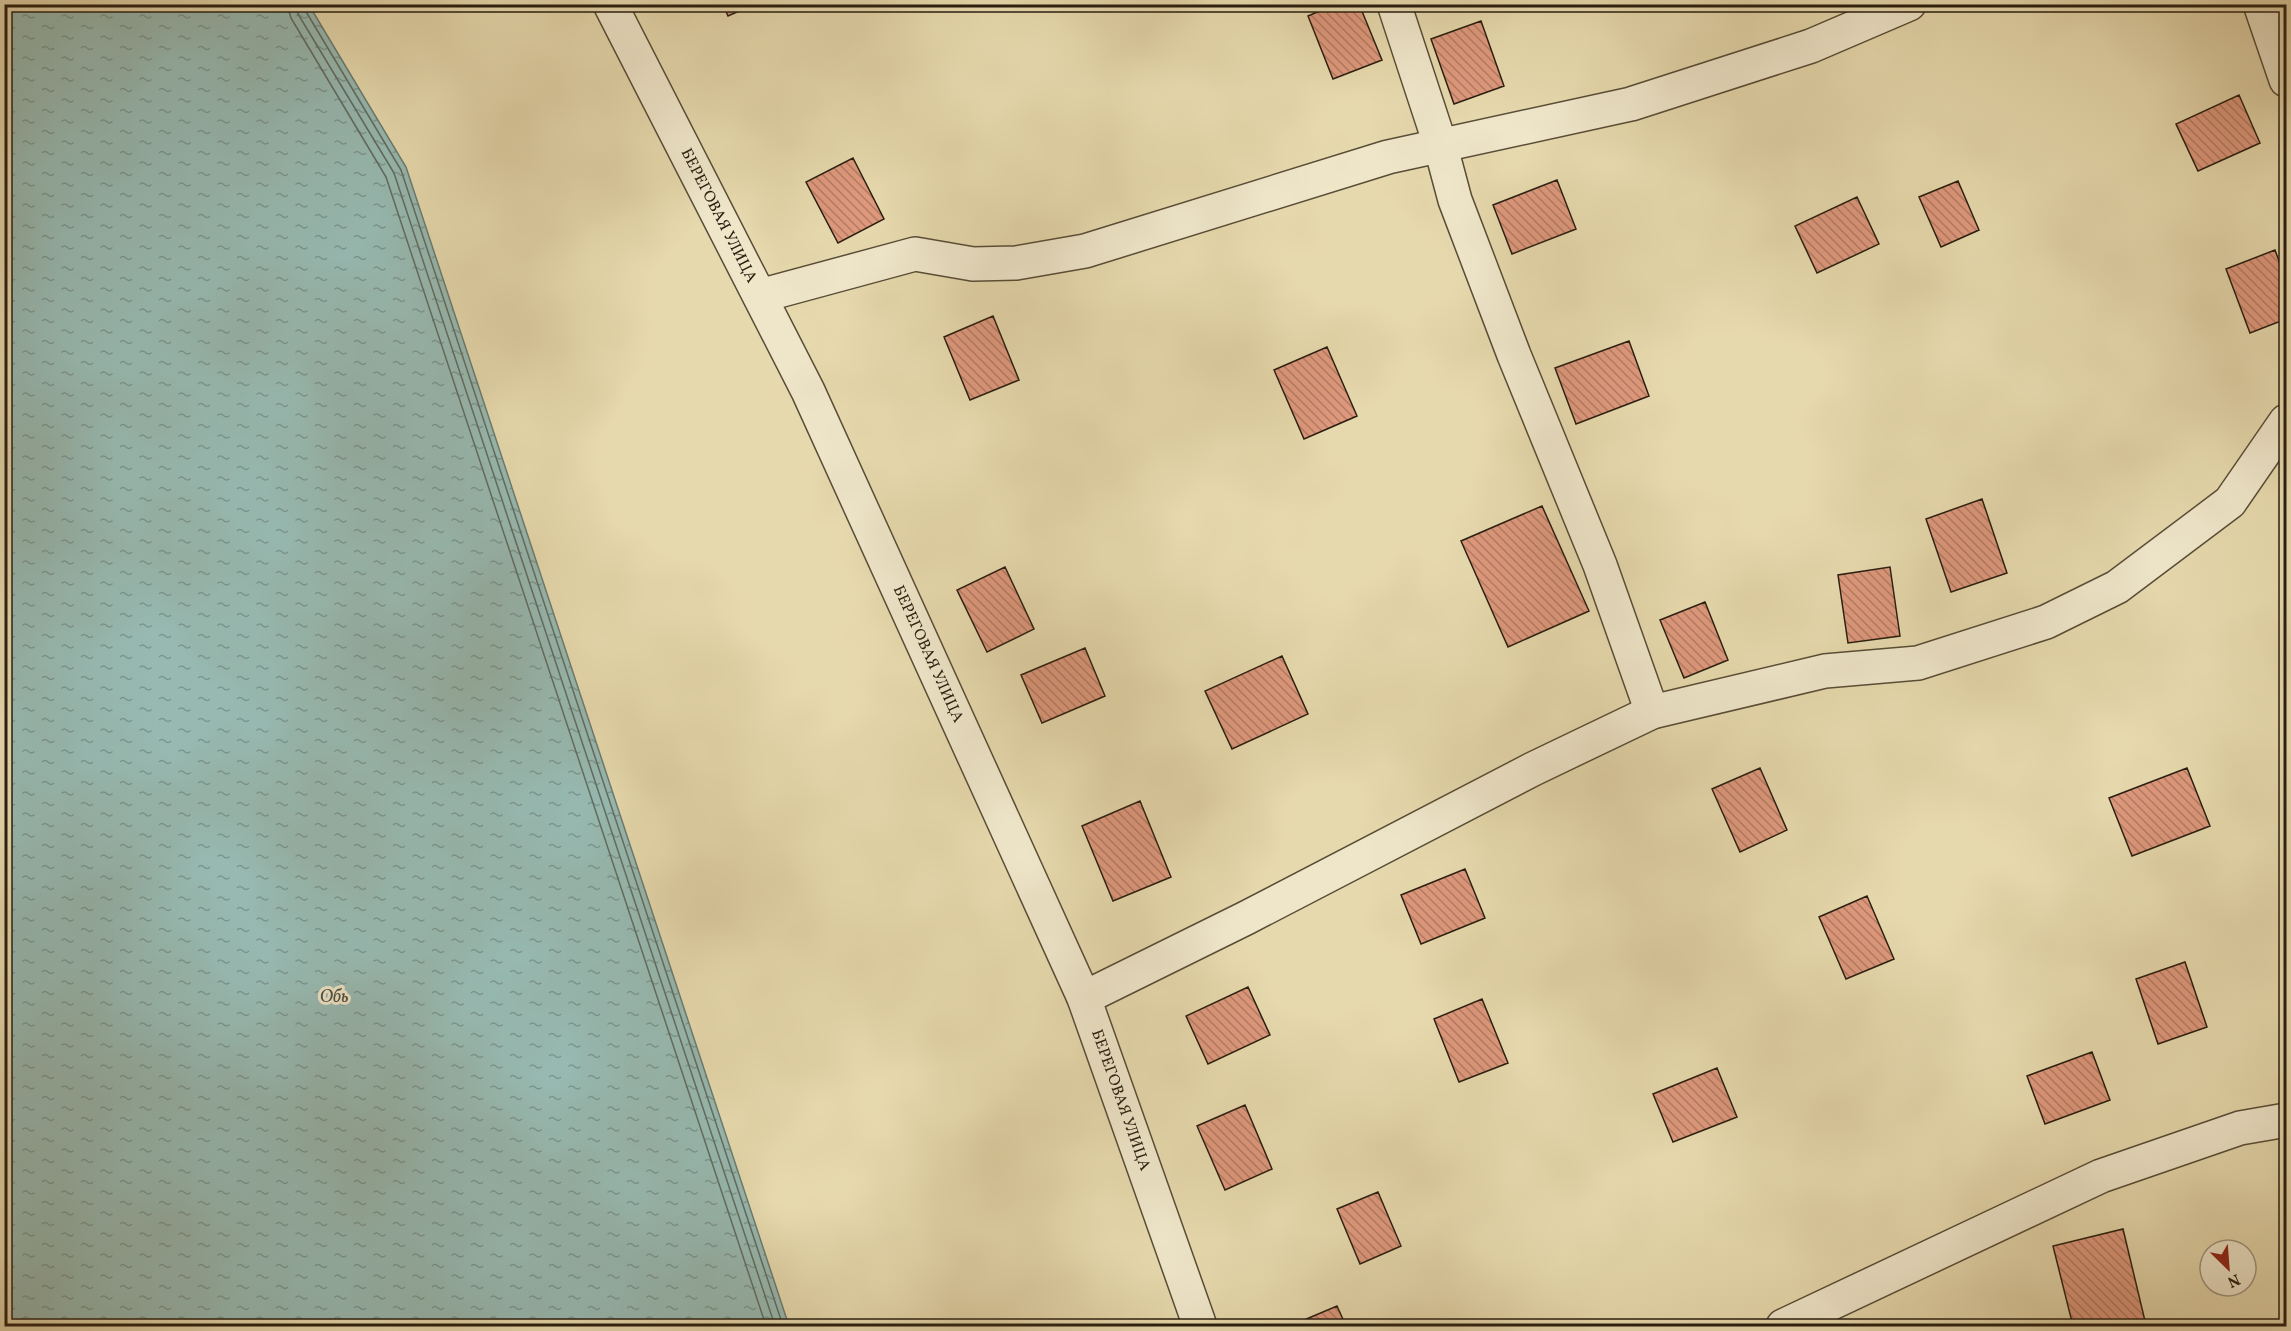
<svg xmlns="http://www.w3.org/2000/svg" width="2291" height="1331" font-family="Vollkorn,serif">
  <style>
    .water { fill: url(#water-ripples); stroke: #6b7b71; stroke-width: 1.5 }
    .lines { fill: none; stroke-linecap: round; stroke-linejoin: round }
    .shore { stroke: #606c60; stroke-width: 1.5 }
    .building { fill: url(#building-back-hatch); stroke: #291e10; stroke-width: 1.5 }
    .minor-casing { stroke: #584d37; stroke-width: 36 }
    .minor { stroke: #efe6ca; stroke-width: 33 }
    .labels { text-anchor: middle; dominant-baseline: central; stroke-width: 6; stroke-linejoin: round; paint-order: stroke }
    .street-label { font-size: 16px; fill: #291e10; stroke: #efe6ca }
    .water-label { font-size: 18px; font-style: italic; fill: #4a4c40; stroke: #efe6ca }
  </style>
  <defs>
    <pattern id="water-ripples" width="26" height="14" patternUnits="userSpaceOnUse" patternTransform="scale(1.5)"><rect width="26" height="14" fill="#97b9b1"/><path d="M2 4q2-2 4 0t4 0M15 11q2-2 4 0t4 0" fill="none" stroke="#7b968f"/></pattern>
    <pattern id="building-back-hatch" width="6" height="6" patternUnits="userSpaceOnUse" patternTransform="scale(1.5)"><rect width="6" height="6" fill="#de987c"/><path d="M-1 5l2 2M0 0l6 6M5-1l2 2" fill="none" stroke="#b47b64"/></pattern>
  </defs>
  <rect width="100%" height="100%" fill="#e6d9ad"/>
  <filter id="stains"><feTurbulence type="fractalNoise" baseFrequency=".00333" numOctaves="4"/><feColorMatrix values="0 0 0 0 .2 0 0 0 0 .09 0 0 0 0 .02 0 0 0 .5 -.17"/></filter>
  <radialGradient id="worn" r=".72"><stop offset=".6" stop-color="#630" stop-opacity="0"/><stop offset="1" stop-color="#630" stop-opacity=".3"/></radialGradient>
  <path class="water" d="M5 4 309 5 406 167 789 1326H5Z"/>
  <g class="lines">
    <path class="shore" d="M287 4 291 18 386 177 766 1326
      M296 4 298 14 394 173 775 1326
      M304 4 305 10 401 170 783 1326"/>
  </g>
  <path class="building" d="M723 4H755L728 16Z
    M1336 4H1359L1382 60 1333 79 1308 16Z
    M1481 21 1504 86 1454 104 1431 39Z
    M2239 95 2260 143 2198 171 2176 124Z
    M853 158 884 219 838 243 806 182Z
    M1557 180 1576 229 1512 254 1493 205Z
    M1958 181 1979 230 1941 247 1919 197Z
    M1857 197 1879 244 1817 273 1795 226Z
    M2275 250 2286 280V319L2250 333 2226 269Z
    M993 316 1019 380 970 400 944 337Z
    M1629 341 1649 396 1576 424 1555 368Z
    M1327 347 1357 416 1304 439 1274 370Z
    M1982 499 2007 573 1951 592 1926 519Z
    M1542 506 1589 611 1508 647 1461 541Z
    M1005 567 1034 629 987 652 957 590Z
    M1890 567 1900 636 1848 643 1838 575Z
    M1705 602 1728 660 1684 678 1660 620Z
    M1085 648 1105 696 1042 723 1021 675Z
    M1282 656 1308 714 1232 749 1205 691Z
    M1760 768 1787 830 1740 852 1712 789Z
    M2187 768 2210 826 2132 856 2109 798Z
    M1140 801 1171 877 1113 901 1082 826Z
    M1465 869 1485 918 1421 944 1401 895Z
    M1867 896 1894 959 1846 979 1819 917Z
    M2185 962 2207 1027 2158 1044 2136 979Z
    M1248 987 1270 1035 1208 1064 1186 1016Z
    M1482 999 1508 1063 1459 1082 1434 1019Z
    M2092 1052 2110 1100 2045 1124 2027 1076Z
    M1717 1068 1737 1117 1673 1142 1653 1094Z
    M1245 1105 1272 1169 1225 1190 1197 1126Z
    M1378 1192 1401 1246 1360 1264 1337 1209Z
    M2123 1229 2145 1321 2120 1326H2073L2053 1246Z
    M1337 1306 1346 1326H1298L1297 1323Z"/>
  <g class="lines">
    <g class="minor-casing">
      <g id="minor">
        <path id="s1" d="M610 4 808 391 1084 998 1200 1326"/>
        <path d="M1394 4 1440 144 1455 200 1514 355 1600 565 1652 712"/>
        <path d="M2260 4 2286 80"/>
        <path d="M760 296 915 254 973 264 1016 263 1085 251 1388 157 1631 104 1811 46 1909 4"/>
        <path d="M1084 998 1246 918 1533 769 1652 712 1825 671 1918 663 2046 622 2117 587 2230 502 2286 421"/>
        <path d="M1783 1326 2101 1176 2240 1128 2286 1120"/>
      </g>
    </g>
    <use href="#minor" class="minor"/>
  </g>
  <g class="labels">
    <g class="street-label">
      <text stroke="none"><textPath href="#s1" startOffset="238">БЕРЕГОВАЯ УЛИЦА</textPath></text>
      <text stroke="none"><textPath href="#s1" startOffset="724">БЕРЕГОВАЯ УЛИЦА</textPath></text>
      <text stroke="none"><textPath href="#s1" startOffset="1210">БЕРЕГОВАЯ УЛИЦА</textPath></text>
    </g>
    <g class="water-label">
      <text x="334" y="997">Обь</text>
    </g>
  </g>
  <rect width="2291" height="1331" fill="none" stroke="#e6d9ad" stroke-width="24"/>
  <rect x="6" y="6" width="2279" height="1319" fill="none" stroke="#291e10" stroke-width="3"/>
  <rect x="12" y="12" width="2267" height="1307" fill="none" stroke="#291e10" stroke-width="1.5"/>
  <g transform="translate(2228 1268) rotate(155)"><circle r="28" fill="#efe6ca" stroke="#a09680" stroke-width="1.5"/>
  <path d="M0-4.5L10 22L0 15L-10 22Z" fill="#8f2418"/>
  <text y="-9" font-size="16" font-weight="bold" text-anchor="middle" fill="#291e10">N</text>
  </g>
  <rect width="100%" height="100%" filter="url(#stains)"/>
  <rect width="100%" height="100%" fill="url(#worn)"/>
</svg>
